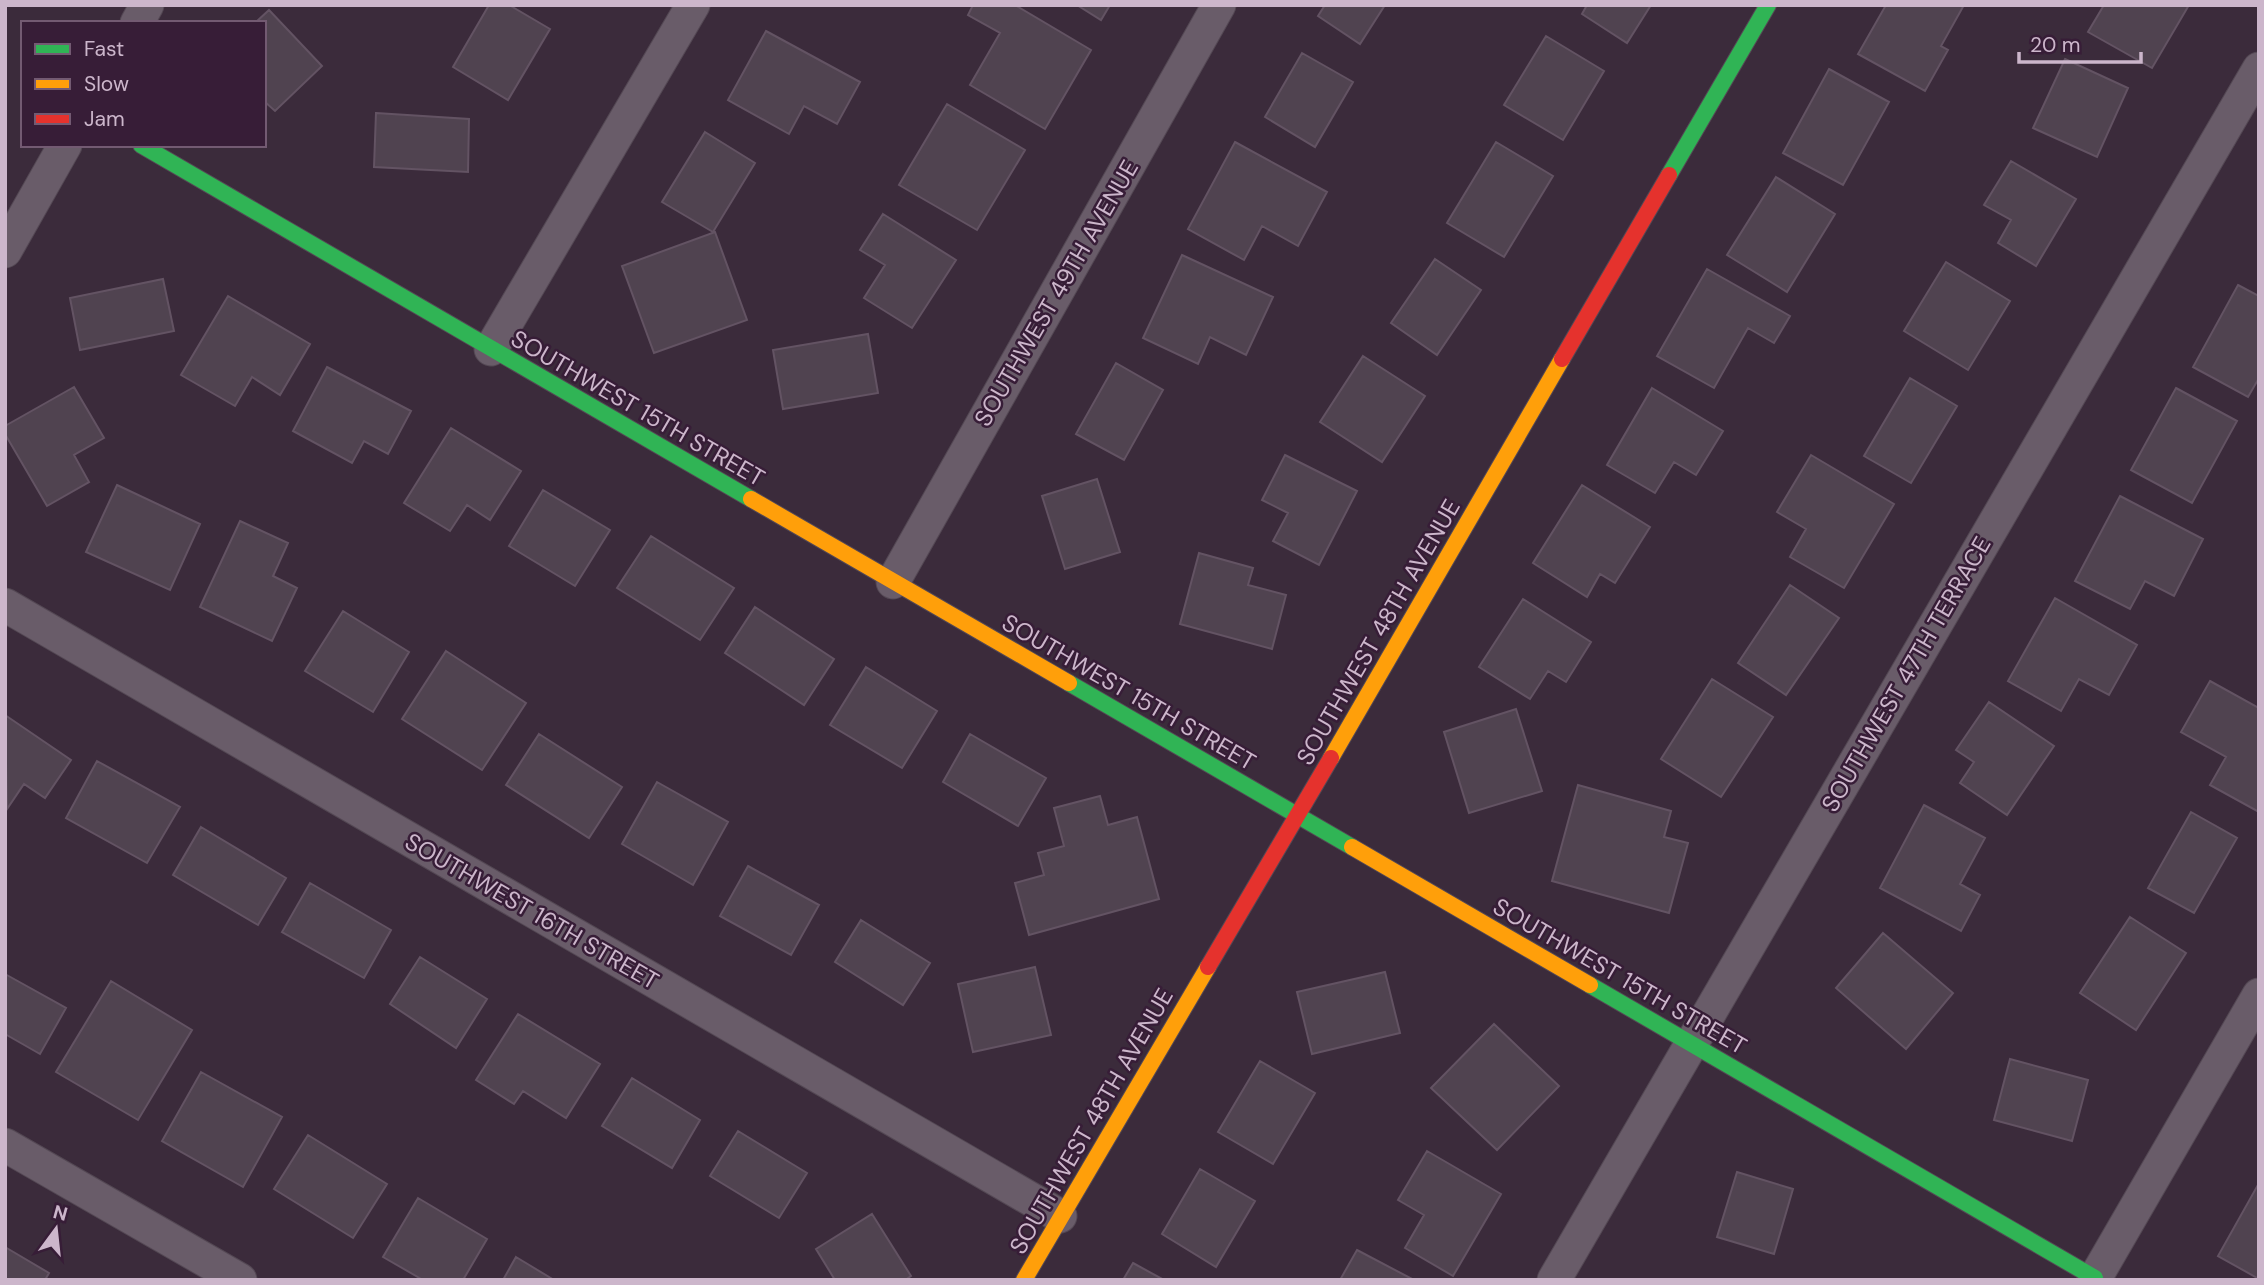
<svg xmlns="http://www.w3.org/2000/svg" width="2264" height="1285" font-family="'DM Sans',sans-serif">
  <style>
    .building { fill: #504350; stroke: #635363; stroke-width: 2 }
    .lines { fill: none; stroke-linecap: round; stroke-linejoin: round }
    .street-casing { stroke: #544854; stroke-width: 35 }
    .fast-casing { stroke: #544854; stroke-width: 18 }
    .slow-casing { stroke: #544854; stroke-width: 18 }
    .jam-casing { stroke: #544854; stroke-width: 18 }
    .street { stroke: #695c69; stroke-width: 33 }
    .fast { stroke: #30b455; stroke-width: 16 }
    .slow { stroke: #ff9f0a; stroke-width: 16 }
    .jam { stroke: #e5322d; stroke-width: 16 }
    .labels { text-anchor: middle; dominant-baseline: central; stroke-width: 5; stroke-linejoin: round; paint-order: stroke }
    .street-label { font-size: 24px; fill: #ccb6cb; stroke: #371d37 }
  </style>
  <rect width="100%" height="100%" fill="#3b2b3b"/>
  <path class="building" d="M489 5H509L550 29 508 100 453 67Z
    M973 5H1015L1091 50 1045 129 970 85 1000 33 968 15Z
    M1077 5H1110L1101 20Z
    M1325 5H1385L1360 44 1318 16Z
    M1587 5H1651L1627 43 1582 14Z
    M1886 5H1964L1941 46 1948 50 1925 91 1858 54Z
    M2104 5H2189L2152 68 2088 32Z
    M269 10 322 66 275 111 264 101V23H255Z
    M766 31 860 82 837 124 804 106 789 134 728 100Z
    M1546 36 1604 71 1563 140 1504 105Z
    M1302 53 1353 82 1315 147 1265 117Z
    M2065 59 2128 88 2097 157 2033 128Z
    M1829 69 1889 102 1843 185 1783 153Z
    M947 104 1025 150 977 230 899 185Z
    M376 113 469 119 468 172 374 167Z
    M705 132 755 163 713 232 662 202Z
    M1235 142 1327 192 1298 246 1262 226 1244 260 1188 229Z
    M1496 142 1553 176 1504 257 1447 223Z
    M2011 161 2076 199 2036 266 1998 243 2011 220 1984 205Z
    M1776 177 1835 214 1787 292 1727 255Z
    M883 214 956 260 912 328 864 298 885 265 860 250Z
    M715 232 747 320 654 353 622 266Z
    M1182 255 1273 297 1246 355 1210 337 1198 364 1143 338Z
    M1435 259 1481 290 1437 355 1391 323Z
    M1946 262 2010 301 1968 370 1904 331Z
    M1707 269 1790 316 1774 343 1748 328 1714 388 1657 356Z
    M163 279 174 331 80 350 70 298Z
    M2238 285 2259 296V378L2248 397 2193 367Z
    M228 296 310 344 280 395 252 377 235 406 181 375Z
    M868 334 878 393 783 409 773 350Z
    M1363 356 1425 396 1382 462 1320 422Z
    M1116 363 1163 390 1124 460 1076 434Z
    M327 367 411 411 388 454 364 441 352 463 293 431Z
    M1910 378 1957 406 1911 483 1864 456Z
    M74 387 104 438 74 455 89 482 47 506 5 434V426Z
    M1652 388 1723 431 1696 475 1674 462 1655 493 1607 465Z
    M2176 388 2237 421 2192 503 2131 470Z
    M451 428 521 471 490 520 467 505 450 531 404 503Z
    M1285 455 1357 491 1319 565 1273 541 1288 513 1262 500Z
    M1811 455 1894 504 1844 588 1790 557 1806 529 1777 512Z
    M1097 479 1120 552 1065 569 1042 496Z
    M117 485 200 524 170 590 86 552Z
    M1582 485 1650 527 1615 583 1600 574 1587 597 1533 563Z
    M543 490 610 530 575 586 509 546Z
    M2120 496 2203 539 2174 596 2145 581 2130 609 2075 581Z
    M240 521 288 543 273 576 297 588 272 641 200 607Z
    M651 536 734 588 700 640 617 588Z
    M1199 553 1253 568 1248 585 1286 595 1272 649 1180 624Z
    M1790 585 1839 618 1786 695 1738 663Z
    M2055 598 2137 645 2109 695 2079 679 2061 711 2008 681Z
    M1523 599 1591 642 1566 682 1548 671 1530 699 1479 667Z
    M755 607 834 659 804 705 725 653Z
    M343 611 409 652 373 712 305 671Z
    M446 651 526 703 482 770 402 719Z
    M866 667 937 711 902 768 830 725Z
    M1712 679 1773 717 1721 797 1661 759Z
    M2210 681 2259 708V812L2210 785 2226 757 2181 732Z
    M1989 702 2054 746 2007 815 1960 783 1974 762 1956 750Z
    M1516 709 1542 791 1469 813 1444 732Z
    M5 715 71 760 45 798 24 784 7 809Z
    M539 734 622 787 589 838 506 785Z
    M970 734 1046 778 1018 826 943 782Z
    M97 761 180 807 147 863 66 818Z
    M657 782 728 822 693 885 622 844Z
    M1578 785 1671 811 1664 837 1688 843 1669 913 1552 881Z
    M1100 796 1108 825 1137 817 1159 899 1029 935 1015 883 1044 875 1038 853 1064 846 1054 808Z
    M1924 805 1985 838 1960 884 1980 895 1961 931 1880 888Z
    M2191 812 2237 838 2194 913 2148 888Z
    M201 827 286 878 258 925 173 875Z
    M748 866 819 905 791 955 720 916Z
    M310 883 391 930 364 978 282 932Z
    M2130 917 2186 953 2136 1030 2080 993Z
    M861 920 930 963 903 1005 835 962Z
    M1883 933 1953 993 1906 1049 1836 988Z
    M420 957 487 999 456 1048 390 1004Z
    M1035 967 1051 1035 973 1052 958 984Z
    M1385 972 1400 1033 1312 1054 1297 992Z
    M5 974 66 1008 40 1054 5 1034Z
    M111 981 192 1030 138 1120 56 1072Z
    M518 1014 600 1064 566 1118 523 1091 514 1104 476 1080Z
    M1494 1024 1559 1086 1497 1150 1431 1088Z
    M2010 1059 2088 1080 2072 1141 1994 1120Z
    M1260 1061 1315 1093 1273 1164 1218 1132Z
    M201 1072 282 1117 243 1187 162 1141Z
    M632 1078 700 1120 672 1168 602 1126Z
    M738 1131 807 1173 779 1218 710 1176Z
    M308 1135 387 1184 353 1238 274 1189Z
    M1427 1151 1501 1194 1453 1276 1405 1248 1424 1215 1398 1200Z
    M1200 1169 1255 1201 1216 1267 1162 1234Z
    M1737 1172 1793 1189 1774 1254 1717 1237Z
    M2259 1183V1279L2218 1256Z
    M418 1198 487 1239 463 1280H423L383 1257Z
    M872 1214 911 1276 905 1280H835L816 1249Z
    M5 1247 49 1273 45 1280H5Z
    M1357 1250 1414 1280H1340Z
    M516 1257 554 1280H503Z
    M1133 1263 1164 1280H1123Z"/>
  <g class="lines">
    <g class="street-casing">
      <path id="street" d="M137 23 147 5
        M5 251 65 145
        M491 349 693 5
        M893 582 1219 5
        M5 605 1060 1216
        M5 1145 240 1280
        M1554 1280 2259 69
        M2094 1280 2259 995"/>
    </g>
    <g class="fast-casing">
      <path id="fast" d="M141 145 751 499
        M1669 175 1768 5
        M1069 683 1352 847
        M1590 985 2095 1278"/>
    </g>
    <g class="slow-casing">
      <path id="slow" d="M751 499 1069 683
        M1331 758 1562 359
        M1352 847 1590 985
        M1024 1280 1208 967"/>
    </g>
    <g class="jam-casing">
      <path id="jam" d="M1562 359 1669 175
        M1208 967 1331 758"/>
    </g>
    <use href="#street" class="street"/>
    <use href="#fast" class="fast"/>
    <use href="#slow" class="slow"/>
    <use href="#jam" class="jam"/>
  </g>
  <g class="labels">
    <g class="street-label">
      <text transform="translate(1056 293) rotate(-60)">SOUTHWEST 49TH AVENUE</text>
      <text transform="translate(638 408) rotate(30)">SOUTHWEST 15TH STREET</text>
      <text transform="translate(1378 632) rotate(-60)">SOUTHWEST 48TH AVENUE</text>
      <text transform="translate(1906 674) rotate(-60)">SOUTHWEST 47TH TERRACE</text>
      <text transform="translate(1129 692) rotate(30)">SOUTHWEST 15TH STREET</text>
      <text transform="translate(532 911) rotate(30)">SOUTHWEST 16TH STREET</text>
      <text transform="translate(1620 976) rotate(30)">SOUTHWEST 15TH STREET</text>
      <text transform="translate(1091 1121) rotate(-60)">SOUTHWEST 48TH AVENUE</text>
    </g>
  </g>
  <rect width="2264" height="1285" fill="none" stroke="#ccb6cb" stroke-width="14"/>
  <rect x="21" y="21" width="245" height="126" fill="#371d37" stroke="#735a72" stroke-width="2"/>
  <rect x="35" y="44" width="35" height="10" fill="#30b455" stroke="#735a72" stroke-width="2"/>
  <text x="84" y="56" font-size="21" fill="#ccb6cb">Fast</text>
  <rect x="35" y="79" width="35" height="10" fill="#ff9f0a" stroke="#735a72" stroke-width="2"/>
  <text x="84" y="91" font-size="21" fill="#ccb6cb">Slow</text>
  <rect x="35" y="114" width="35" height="10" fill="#e5322d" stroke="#735a72" stroke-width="2"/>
  <text x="84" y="126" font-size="21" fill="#ccb6cb">Jam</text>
  <g transform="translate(56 1229) rotate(15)" stroke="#371d37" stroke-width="5" paint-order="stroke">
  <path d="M0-5L12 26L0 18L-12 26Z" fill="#ccb6cb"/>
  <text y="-10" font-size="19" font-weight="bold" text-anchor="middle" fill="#ccb6cb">N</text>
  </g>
  <path d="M2019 52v10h122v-10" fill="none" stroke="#ccb6cb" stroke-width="3.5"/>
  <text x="2030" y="52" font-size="21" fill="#ccb6cb" stroke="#371d37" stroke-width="5" paint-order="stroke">20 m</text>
</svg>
